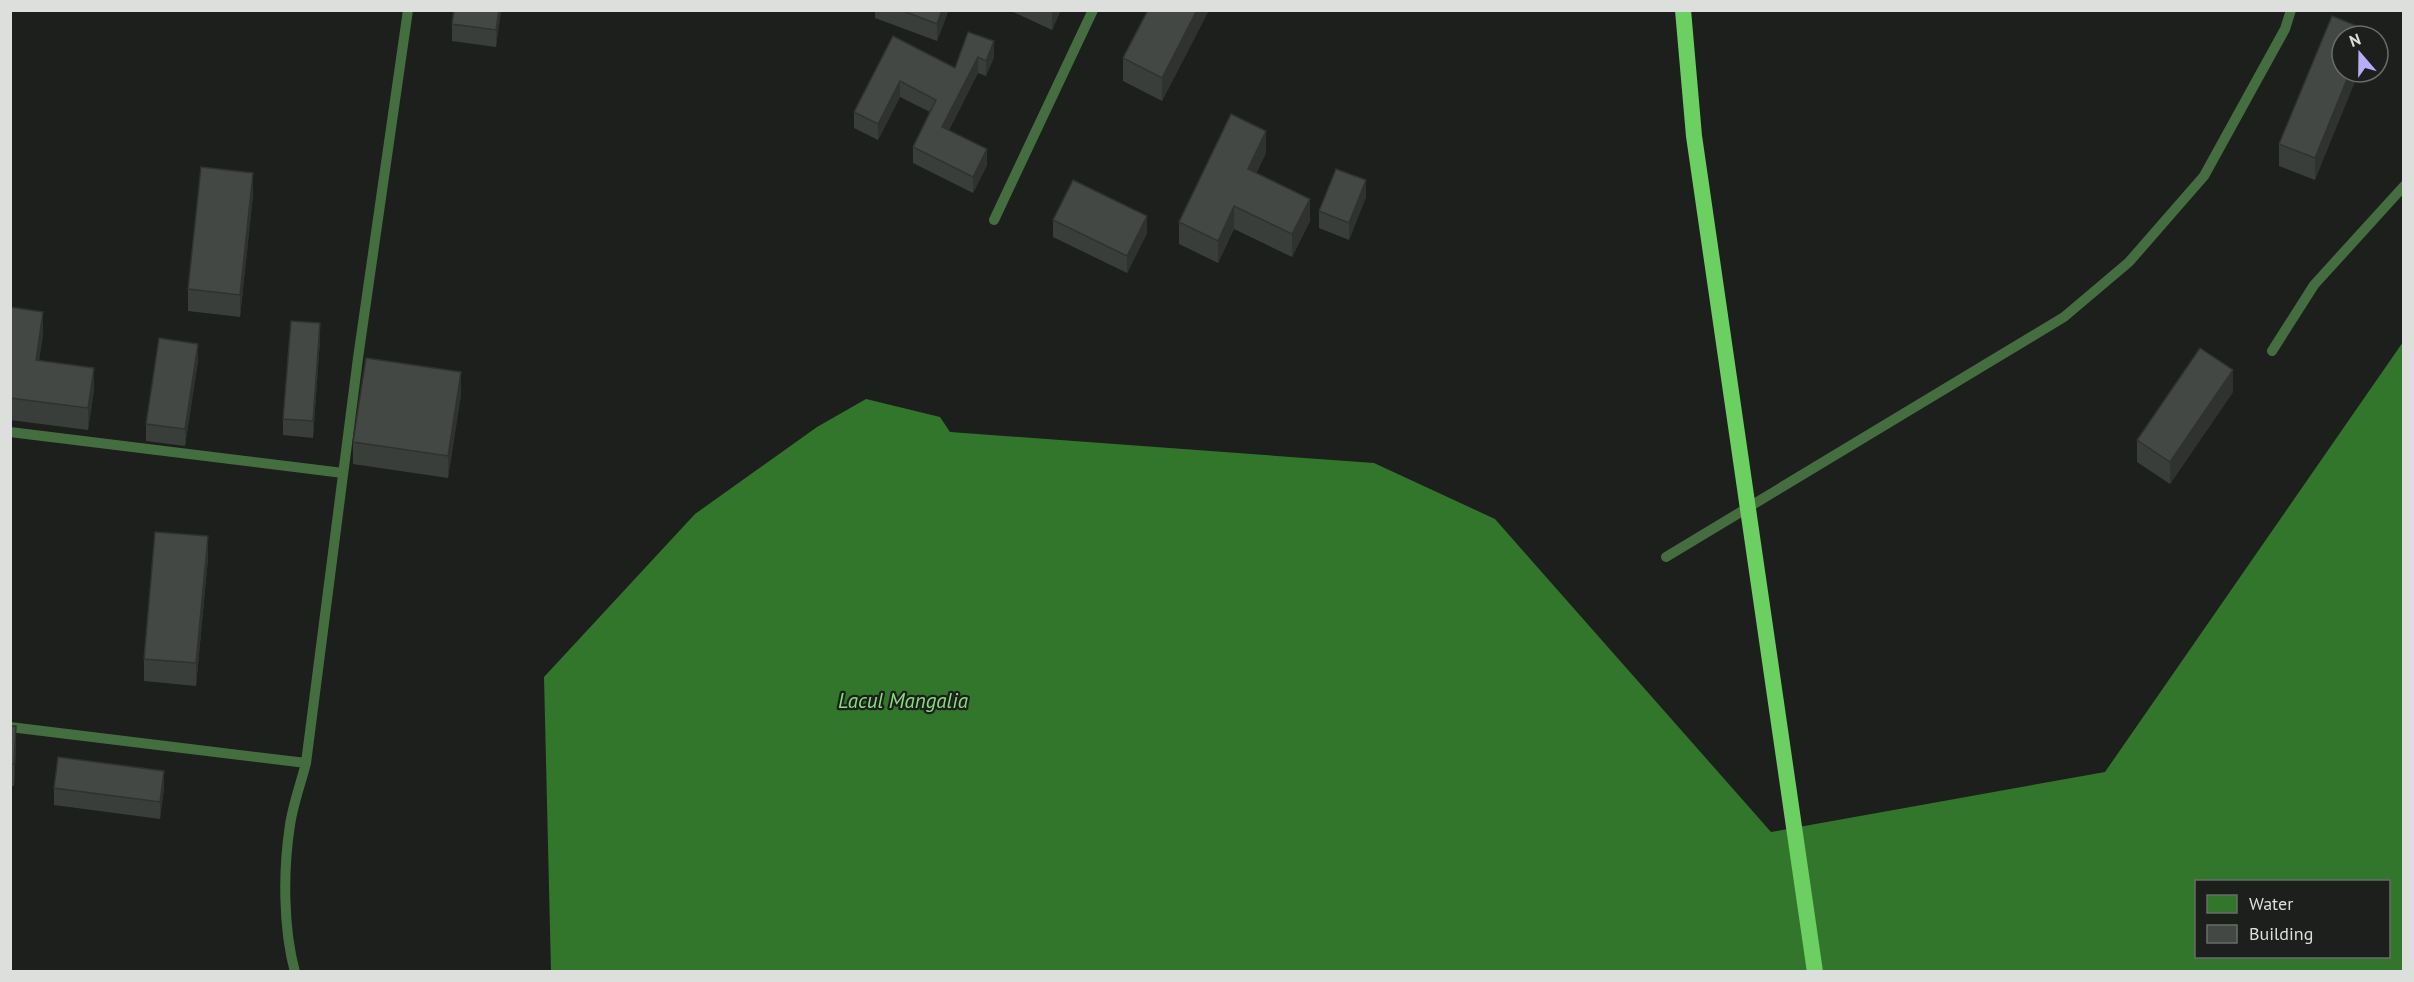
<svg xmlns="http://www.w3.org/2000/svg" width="2414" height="982" font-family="'PT Sans',sans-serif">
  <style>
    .water { fill: #32762b; fill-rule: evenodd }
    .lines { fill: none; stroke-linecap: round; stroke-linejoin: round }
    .service { stroke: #456e40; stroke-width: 10 }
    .trunk { stroke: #6bcf61; stroke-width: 16 }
    .wall { fill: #3a3e3a }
    .shaded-wall { fill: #303230 }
    .building { fill: #444844; stroke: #303230; stroke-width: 1.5 }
    .labels { text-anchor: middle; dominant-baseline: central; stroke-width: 4.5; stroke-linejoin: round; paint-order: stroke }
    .water-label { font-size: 21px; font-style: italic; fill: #86df7c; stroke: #1c1f1c }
  </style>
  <rect width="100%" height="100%" fill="#1c1f1c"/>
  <path class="water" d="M2403 342V971H551L544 677 695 514 817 427 866 399 940 417 950 432 1374 463 1495 519 1771 832 2105 772ZM2196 882H2388V956H2196Z"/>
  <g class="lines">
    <path class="service" d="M994 220 1093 10
      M2272 351 2314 285 2404 186
      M10 432 343 473
      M1666 557 2064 317 2129 262 2204 176 2285 29 2291 10
      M10 727 306 763
      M295 972C283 928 283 870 290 825 293 804 301 783 306 763L358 358 408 10"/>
    <path class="trunk" d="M1683 10 1694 136 1815 972"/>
  </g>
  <path class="wall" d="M454 10H501L496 47 452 41V24Z
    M875 10H948V12L937 41 875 18Z
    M1009 10H1061L1052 30Z
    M1148 10H1209L1162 101 1123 81V58Z
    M968 32 994 57 986 76 978 73 949 130 987 165 973 193 913 163V147L930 112 900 97 878 140 854 128V112L893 36 955 68Z
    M2367 36 2315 180 2279 166V144Z
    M1266 153 1256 173 1310 221 1292 257 1234 229 1218 263 1179 244V222Z
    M253 195 240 317 188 311V289Z
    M1366 197 1349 240 1319 228V211Z
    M1053 220 1147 233 1127 273 1053 237Z
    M10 307 43 334 39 360 94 390 88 430 10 420Z
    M320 340 313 438 283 435V419Z
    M198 361 185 446 146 441V424Z
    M2233 392 2170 484 2137 462V440Z
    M461 394 448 478 353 464V442Z
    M208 558 196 686 144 681V659Z
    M10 726 16 748 14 786H10Z
    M54 788H164L160 819 54 805Z"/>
  <path class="shaded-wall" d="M499 10H501L496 47V30Z
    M942 10H948V12L937 41V24Z
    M1054 10H1061L1052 30V13Z
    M1197 10H1209L1162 101V78Z
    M994 41V57L986 76V61Z
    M978 57V73L942 142V127Z
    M2350 72H2359L2315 180V158Z
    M900 81V97L878 140V124Z
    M1266 131V153L1248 191V169Z
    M987 149V165L973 193V177Z
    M253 173V195L240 317V295Z
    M1366 180V197L1349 240V223Z
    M1310 199V221L1292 257V234Z
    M1234 206V229L1218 263V241Z
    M1147 216V233L1127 273V256Z
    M43 312V334L36 382V360Z
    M320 323V340L313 438V421Z
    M198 344V361L185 446V429Z
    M94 368V390L88 430V408Z
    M2233 370V392L2170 484V462Z
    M461 372V394L448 478V456Z
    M208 536V558L196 686V663Z
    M16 726V748L14 786V764Z
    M164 771V788L160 819V802Z"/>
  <path class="building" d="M454 10H499L496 30 452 24Z
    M901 10H942L937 24Z
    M1148 10H1197L1162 78 1123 58Z
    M2332 16 2367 30 2365 36H2342V72H2350L2315 158 2279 144Z
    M968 32 994 41 986 61 978 57 942 127 987 149 973 177 913 147 936 100 900 81 878 124 854 112 893 36 955 68Z
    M1231 114 1266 131 1248 169 1310 199 1292 234 1234 206 1218 241 1179 222Z
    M201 167 253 173 240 295 188 289Z
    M1336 169 1366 180 1349 223 1319 211Z
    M1073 180 1147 216 1127 256 1053 220Z
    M10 307 43 312 36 360 94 368 88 408 10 398Z
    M291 321 320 323 313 421 283 419Z
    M159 338 198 344 185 429 146 424Z
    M2200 348 2233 370 2170 462 2137 440Z
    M366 358 461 372 448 456 353 442Z
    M155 532 208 536 196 663 144 659Z
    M10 726H16L14 764 10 763Z
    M58 757 164 771 160 802 54 788Z"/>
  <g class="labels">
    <g class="water-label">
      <text x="903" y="700">Lacul Mangalia</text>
    </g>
  </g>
  <rect width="2414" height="982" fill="none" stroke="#dddfdd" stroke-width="24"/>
  <rect x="2195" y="880" width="195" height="78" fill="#1c1f1c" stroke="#696c69" stroke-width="1.5"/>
  <rect x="2207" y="895" width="30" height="18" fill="#32762b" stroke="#696c69" stroke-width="1.5"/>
  <text x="2249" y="910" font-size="18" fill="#dddfdd">Water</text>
  <rect x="2207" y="925" width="30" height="18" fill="#444844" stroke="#696c69" stroke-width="1.5"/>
  <text x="2249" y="940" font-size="18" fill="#dddfdd">Building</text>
  <g transform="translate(2360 54) rotate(340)"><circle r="28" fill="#1c1f1c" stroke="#696c69" stroke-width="1.5"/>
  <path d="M0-4.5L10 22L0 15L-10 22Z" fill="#b8abf7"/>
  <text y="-9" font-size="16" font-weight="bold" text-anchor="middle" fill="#dddfdd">N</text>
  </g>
</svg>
